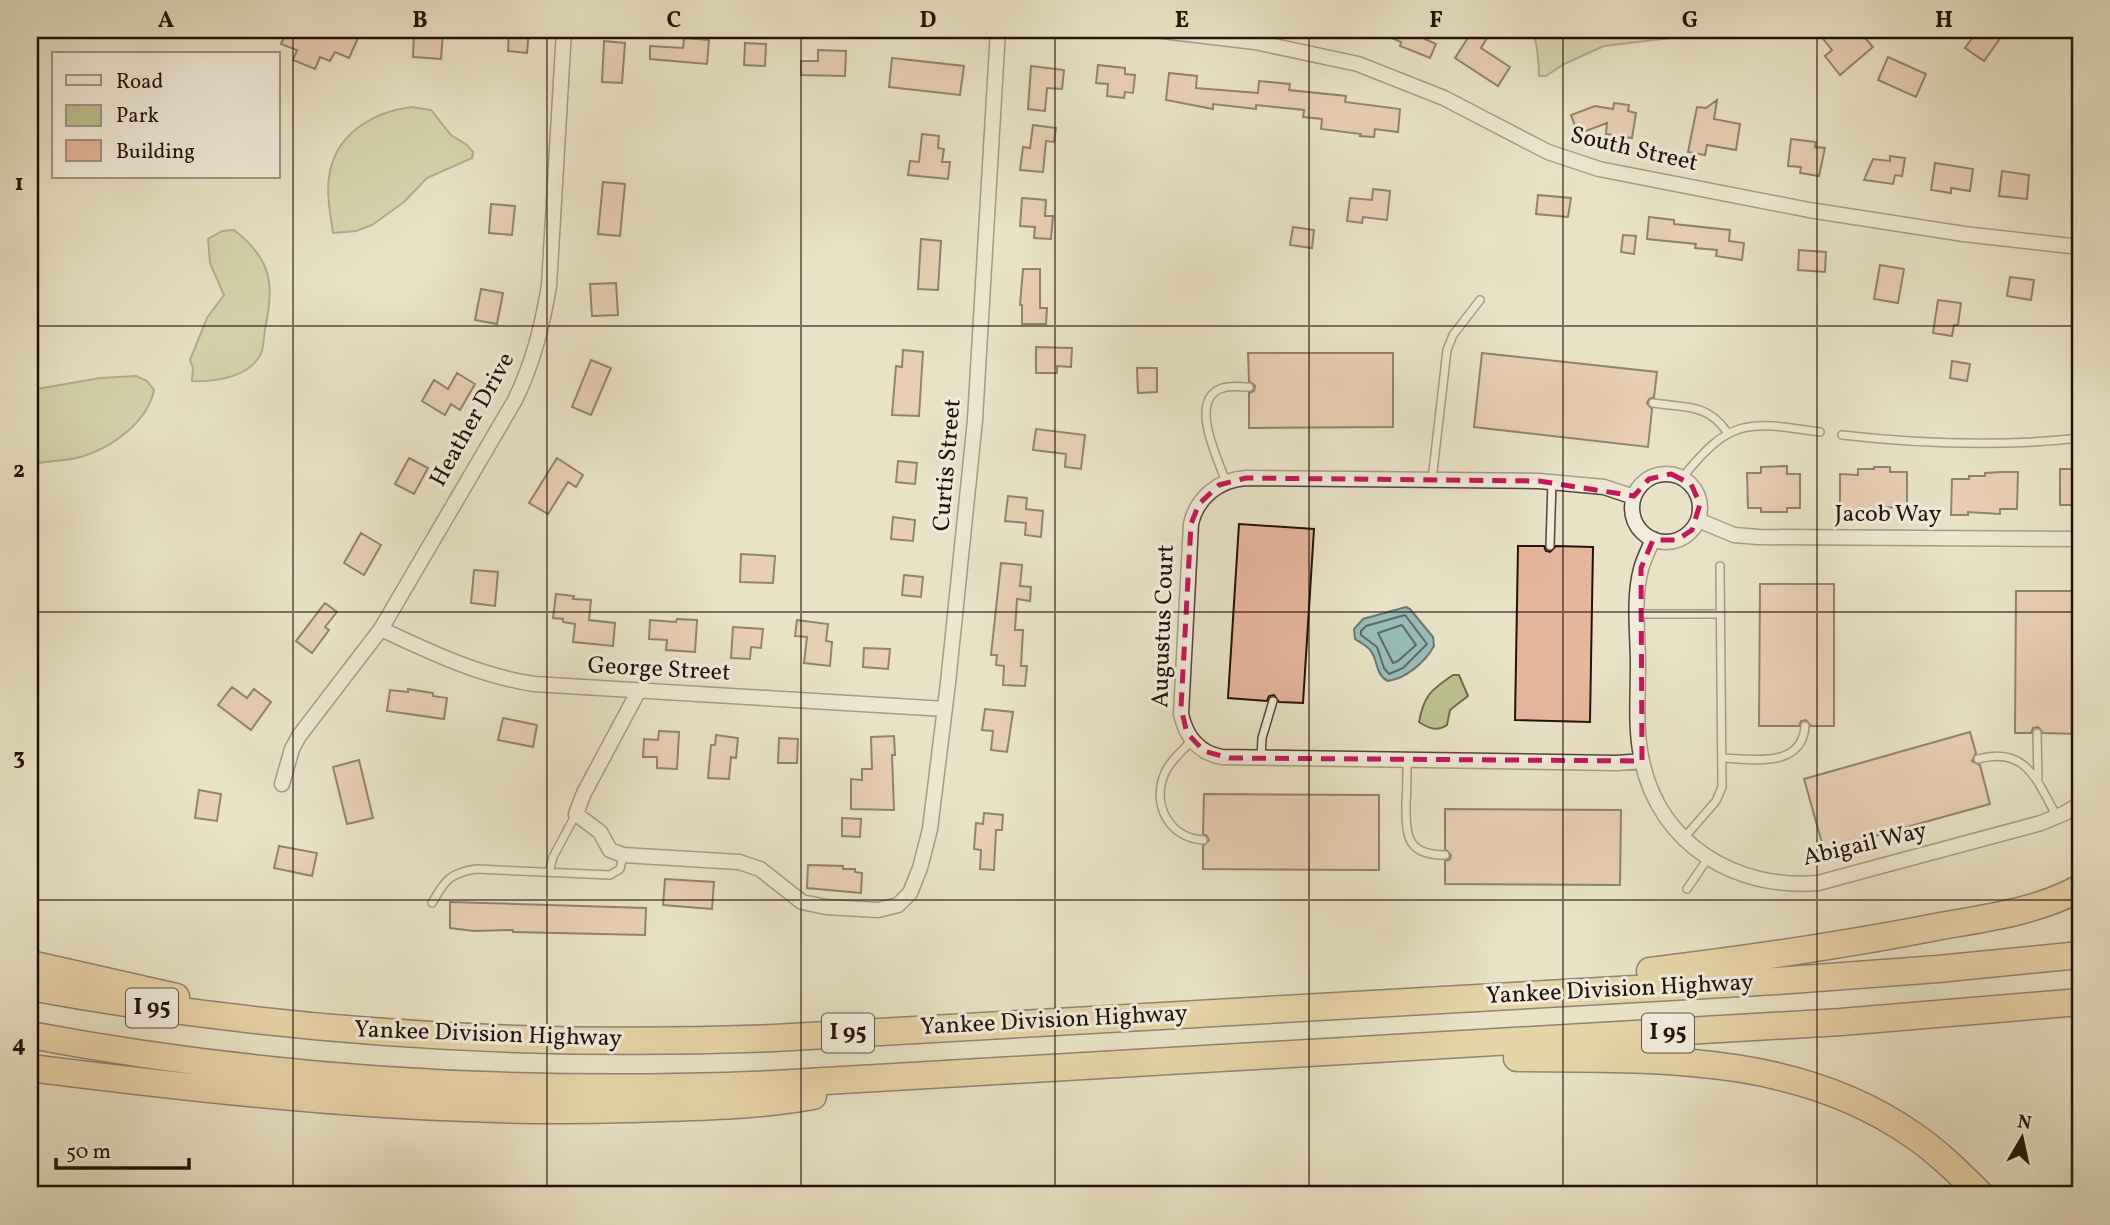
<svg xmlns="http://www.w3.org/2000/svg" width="2110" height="1225" font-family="Vollkorn,serif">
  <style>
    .green { fill: #bec190; stroke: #70694d; stroke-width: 2 }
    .water { fill: #98bdb9; stroke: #697873; stroke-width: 2 }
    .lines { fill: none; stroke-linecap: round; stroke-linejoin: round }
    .shore { stroke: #5e6762; stroke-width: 2 }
    .building { fill: #e5b59d; stroke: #23110a; stroke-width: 2 }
    .lane-casing { stroke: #544539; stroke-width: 10 }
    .street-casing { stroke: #544539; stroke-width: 17 }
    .highway-casing { stroke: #23110a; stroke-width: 29 }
    .lane { stroke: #f1ecdb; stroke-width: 7 }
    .street { stroke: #f1ecdb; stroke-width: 14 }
    .highway { stroke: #e4c184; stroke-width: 26 }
    .marked { fill: none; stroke: #c2185b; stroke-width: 5; stroke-dasharray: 14 9; stroke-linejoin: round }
    .grid { fill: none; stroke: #23110a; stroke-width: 2; stroke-opacity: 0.55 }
    .labels { text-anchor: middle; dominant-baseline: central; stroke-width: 6; stroke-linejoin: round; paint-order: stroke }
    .shield { fill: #f1ecdb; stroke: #615349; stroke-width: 2 }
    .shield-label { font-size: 23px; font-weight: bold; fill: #23110a }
    .street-label { font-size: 24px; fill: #23110a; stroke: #f1ecdb }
    .neatline { fill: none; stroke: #23110a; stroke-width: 2.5 }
    .grid-label { font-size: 23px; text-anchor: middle; font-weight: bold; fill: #23110a }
  </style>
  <rect width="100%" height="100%" fill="#e9e2c7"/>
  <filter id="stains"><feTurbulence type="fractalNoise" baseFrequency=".00286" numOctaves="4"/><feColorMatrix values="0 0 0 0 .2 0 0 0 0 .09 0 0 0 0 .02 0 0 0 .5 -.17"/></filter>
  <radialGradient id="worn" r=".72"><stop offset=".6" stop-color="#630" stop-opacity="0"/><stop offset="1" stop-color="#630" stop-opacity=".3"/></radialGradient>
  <path class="green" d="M1532 30H1713L1679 37 1604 46 1564 64 1546 76H1539C1539 64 1537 40 1532 30Z
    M411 107 431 110 451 135 467 145 473 152 472 158 427 178 404 202 372 225 356 231 333 233C330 212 325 188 331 167 341 130 376 112 411 107Z
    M234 230C270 258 275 282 266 324 264 333 264 342 262 351 252 377 216 382 192 381L193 368 190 360 207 318 224 295 210 263 208 239 222 231Z
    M136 376 147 381 154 390C147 422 114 446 84 456 67 462 47 460 30 465V384L37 389 100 378Z
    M1453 675H1459L1468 696 1450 710 1447 725C1437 732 1428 728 1419 722 1424 695 1431 690 1453 675Z"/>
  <path class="water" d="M1406 607 1410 609 1433 637 1434 646C1425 662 1407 678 1388 681 1374 674 1379 660 1370 650 1366 645 1359 642 1355 639L1354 629 1363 619Z"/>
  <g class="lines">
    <path class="shore" d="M1405 615 1427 644 1403 668 1389 674 1384 668 1377 647 1361 635V631L1366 626Z
      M1402 625 1416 645 1398 661 1393 663 1378 633Z"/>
  </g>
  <path class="building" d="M287 30H305L318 35 320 30H339L358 38 349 58 335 52 330 61 320 57 315 69 293 60 297 50 281 44Z
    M509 30H529L527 53 508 51Z
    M1373 30H1429L1425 39 1436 44 1430 58 1400 46 1401 42Z
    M1473 30 1487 38 1481 48 1510 67 1498 86 1455 58Z
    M1816 30H1844L1849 36 1858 30 1873 47 1840 75 1825 56 1832 50Z
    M1978 30H2006L1984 61 1965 48Z
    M414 31 443 33 441 59 413 57Z
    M684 38 709 40 707 64 650 59V46L683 48Z
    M604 41 625 43 622 83 602 82Z
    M745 43 766 44 765 66 744 65Z
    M818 50 846 51 845 76 801 75V61H818Z
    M1888 57 1926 74 1916 97 1878 80Z
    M892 58 964 66 960 95 889 87Z
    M1098 65 1125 68V74L1135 75 1133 93 1125 92 1124 98 1107 96 1108 84 1096 83Z
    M1031 66 1064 70 1062 89 1047 88 1045 111 1028 109Z
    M1169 73 1197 76 1196 88 1258 93 1259 81 1290 84 1289 90 1346 96 1345 102 1400 109 1398 132 1375 129 1374 137 1360 136 1361 134 1321 129 1322 119 1303 117 1304 110 1256 105V109L1213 104V109L1166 100Z
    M1717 100 1714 119 1740 124 1736 150 1707 145 1705 155 1688 152 1697 107 1706 108Z
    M1614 103 1629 105 1628 111 1636 113 1632 138 1606 134 1607 123 1578 134 1571 115 1595 106 1613 109Z
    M1033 125 1056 128 1054 142 1046 141 1043 172 1020 170 1023 147 1030 148Z
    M922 134 939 136 938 148 944 149 942 162H950L948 179 908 175 910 161 919 162Z
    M1791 139 1816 142 1815 147 1825 148 1819 176 1800 173 1801 167 1788 166Z
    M1890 156 1905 158 1902 176 1895 175 1893 184 1864 180 1873 159 1890 161Z
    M1935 163 1973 169 1970 191 1951 188V193L1931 190Z
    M2002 171 2029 175 2027 199 1999 196Z
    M603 182 625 184 620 236 598 234Z
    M1373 189 1390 191 1387 220 1363 217 1362 223 1347 221 1350 198 1372 200Z
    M1538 195 1571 198 1568 217 1536 214Z
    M1022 198 1046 200 1045 216H1053L1051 239 1034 238 1035 227 1020 226Z
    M491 204 515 206 512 235 489 233Z
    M1649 217 1674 220V224L1730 230 1729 241 1744 243 1742 260 1716 256 1717 250 1695 248 1696 244 1647 239Z
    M1293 227 1314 230 1312 248 1290 245Z
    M1623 235 1636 236 1634 254 1621 252Z
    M921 239 941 241 938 290 918 289Z
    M1799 250 1826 252 1825 272 1798 270Z
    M1880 265 1904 269 1898 303 1874 299Z
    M1023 269H1040V308H1047L1046 324H1022V305H1020Z
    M2010 277 2034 280 2031 300 2007 296Z
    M616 283 618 315 592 316 590 284Z
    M481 289 503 293 497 324 475 320Z
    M1938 300 1961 303 1958 325H1954L1952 336 1933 333Z
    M1036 347 1072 348 1071 367 1057 366V373H1036Z
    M903 350 923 352 919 416 892 415 896 366 902 367Z
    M1248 353H1393V427L1249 428V393L1254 391 1255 386 1249 381Z
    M1482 353 1657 372 1654 397 1649 399 1647 403 1652 409 1648 447 1474 427Z
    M591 360 611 368 591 415 572 407Z
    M1952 361 1970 364 1967 381 1950 378Z
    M1137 368H1157V392L1138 393Z
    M457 373 475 384 460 410 451 404 445 415 422 401 434 380 448 389Z
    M1036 429 1085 435 1081 469 1065 467 1066 454 1033 450Z
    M409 458 428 468 414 494 395 484Z
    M557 458 583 475 576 487 568 482 548 514 529 503Z
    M898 461 917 463 915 484 896 482Z
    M1787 466V474H1800V508H1787V512H1761V508H1748L1747 473H1761V467Z
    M1874 467H1890V472H1907V507L1873 508V511H1840V474L1858 475V469H1874Z
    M2060 469H2080V502H2077V505H2060Z
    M2001 472H2018L2017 509H2000V514L1968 512V515H1951L1952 479H1969V476H1985V473Z
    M1008 496 1027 498 1026 509 1043 511 1041 537 1025 535 1026 523 1005 521Z
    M893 517 915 520 913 541 891 539Z
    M1239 524 1314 529 1303 703 1279 702 1274 695 1269 696 1267 701 1228 698Z
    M361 533 381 545 364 575 344 563Z
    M1518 546H1544L1546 551 1550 552 1556 546 1593 547 1590 722 1515 720Z
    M741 554 775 556 773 583 740 582Z
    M1001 563 1022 565 1020 586 1031 587 1030 601 1017 599 1015 630H1023L1021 666H1027L1025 686 1003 685 1004 666 996 665 997 655H991Z
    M474 570 498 572 495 606 471 603Z
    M904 575 923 577 921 597 902 595Z
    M1760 584H1834V726H1811L1806 720 1801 721 1799 726H1759Z
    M2016 591H2080V734L2043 733 2038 727 2033 728 2031 733H2015Z
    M556 594 574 596 573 599 591 600 589 620 615 623 613 646 573 642 575 624 563 622V619L553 618Z
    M325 603 337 612 325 627 329 630 312 653 296 641Z
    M677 619 697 620 695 652 666 650 667 640 649 639 650 620 676 622Z
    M797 620 828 624 826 641 832 642 830 666 804 663 807 637 795 636Z
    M733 627 763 629 761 648 751 647 750 659 731 658Z
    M864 648 890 649 888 669 863 667Z
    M232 687 247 698 254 689 271 702 251 730 218 705Z
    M408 689 433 693V696L447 698 444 719 387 711 390 690 408 692Z
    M985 709 1013 712 1007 752 991 750 993 731 982 730Z
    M503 718 537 725 533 747 498 740Z
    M659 731 679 732 677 769 657 768V757H643L644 739 658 740Z
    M1970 732 1976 753 1972 761 1980 765 1990 804 1824 850 1804 779Z
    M716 735 738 738 736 758 731 757 729 779 708 778 711 745H715Z
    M894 736 895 755H892L894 810 851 809V779L862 780V769H872L871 737Z
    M779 738 798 739 797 763H778Z
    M359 760 373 818 347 824 333 767Z
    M199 790 221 794 217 821 195 818Z
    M1204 794 1379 795V870L1203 869V846L1209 840 1207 836 1203 834Z
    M1445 809 1621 810 1620 885 1445 884V861L1450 859 1451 855 1445 849Z
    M984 813 1003 815 1002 830H996L994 870 980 869 981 850 974 849 976 823 983 824Z
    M842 818 861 819 860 837 842 836Z
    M279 846 317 853 312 876 274 868Z
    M808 865 843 866V869H855V872L862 873 861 893 807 888Z
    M665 879 714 882 712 909 663 905Z
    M450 902 646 908 645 935 513 932V930L474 931 450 928Z"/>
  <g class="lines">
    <g class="lane-casing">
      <path id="lane" d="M1653 403C1685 408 1707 403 1727 432
        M1842 435C1921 444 2001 447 2080 438
        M1682 478C1730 418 1747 421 1820 432
        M1432 480 1447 350 1453 335 1480 300
        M1226 482C1218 459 1189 402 1220 389 1229 385 1239 387 1249 387
        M1550 546 1552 482
        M1638 614H1720
        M2037 733 2038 778
        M1192 740C1183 751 1169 761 1164 775 1152 806 1170 838 1203 840
        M1261 758 1262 738 1273 701
        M1722 758C1752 759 1802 769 1805 726
        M1978 759C2027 746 2037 781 2057 817
        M1407 760C1407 775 1407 790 1406 804 1406 837 1407 855 1445 855
        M1684 838 1716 801 1722 787 1720 566
        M549 872 553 857 576 814
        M1687 889 1708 858
        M432 903C445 880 450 873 476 869L610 875 620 869 623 855"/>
    </g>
    <g class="street-casing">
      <path id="street" d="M1154 30 1255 42 1358 64 1444 98 1548 152 1599 169 1809 210 1964 234 2080 247
        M1632 508a34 34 0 1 1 68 0a34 34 0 1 1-68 0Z
        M1634 497 1604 487 1539 481 1246 478C1219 480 1197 497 1191 524L1181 714C1186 737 1199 753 1222 757L1617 763 1642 761
        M1698 520 1734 535 1759 537 2080 539
        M1653 539C1649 549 1644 558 1641 569 1633 599 1638 634 1638 665 1638 697 1635 730 1642 761 1660 845 1736 890 1818 883L2041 823 2065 813 2080 804
        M381 629C430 652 480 676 534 684L945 709
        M638 692 584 793 576 814 600 832 610 850 623 855 739 862 760 869 802 902 826 907 878 910 898 905 910 893 920 868 930 829 948 683 975 420 998 30
        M282 784 292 749 299 736 381 629 515 400C533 363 542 327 549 286L564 30"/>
    </g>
    <g class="highway-casing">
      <path id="highway" d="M30 964 176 997
        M1650 971C1748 959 1845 945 1941 926 1987 918 2039 911 2080 888
        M30 987C276 1032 524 1048 774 1038L1776 981 1938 969 2080 955
        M30 1035C275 1081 525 1095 774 1084L1841 1022 2080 1002
        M1517 1058C1653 1059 1796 1053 1913 1135 1938 1152 1960 1174 1981 1195
        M30 1068C229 1093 427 1115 628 1109 689 1107 752 1107 813 1096"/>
    </g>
    <use href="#lane" class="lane"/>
    <use href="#street" class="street"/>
    <use href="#highway" class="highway"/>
  </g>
  <path d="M0 0H2110V1225H0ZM1671 474 1691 484 1700 504 1692 530 1677 540H1653L1641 568 1642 761 1229 758 1204 751 1187 733 1181 708 1191 524 1199 504 1219 485 1246 478 1539 481 1634 496 1649 479Z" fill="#e9e2c7" fill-opacity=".55" fill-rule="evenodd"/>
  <path class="marked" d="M1671 474 1691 484 1700 504 1692 530 1677 540H1653L1641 568 1642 761 1229 758 1204 751 1187 733 1181 708 1191 524 1199 504 1219 485 1246 478 1539 481 1634 496 1649 479Z"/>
  <path class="grid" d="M293 30V1195M547 30V1195M801 30V1195M1055 30V1195M1309 30V1195M1563 30V1195M1817 30V1195M30 326H2080M30 612H2080M30 900H2080"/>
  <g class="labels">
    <g class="shield">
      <rect x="126" y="988.5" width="52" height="39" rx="5"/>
      <rect x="822" y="1013.5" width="52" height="39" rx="5"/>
      <rect x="1642" y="1013.5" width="52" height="39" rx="5"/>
    </g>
    <g class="shield-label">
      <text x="152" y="1008">I 95</text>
      <text x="848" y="1033">I 95</text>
      <text x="1668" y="1033">I 95</text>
    </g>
    <g class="street-label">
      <text transform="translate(1634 150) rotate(13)">South Street</text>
      <text transform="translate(473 420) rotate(-61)">Heather Drive</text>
      <text transform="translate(948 465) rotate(-85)">Curtis Street</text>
      <text x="1888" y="515">Jacob Way</text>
      <text transform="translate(1164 626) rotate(-88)">Augustus Court</text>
      <text transform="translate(659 670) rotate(3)">George Street</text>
      <text transform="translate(1865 845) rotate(-13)">Abigail Way</text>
      <text transform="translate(1620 990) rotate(-3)">Yankee Division Highway</text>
      <text transform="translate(1054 1021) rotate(-3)">Yankee Division Highway</text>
      <text transform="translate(488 1035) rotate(2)">Yankee Division Highway</text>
    </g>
  </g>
  <rect width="2110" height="1225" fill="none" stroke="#e9e2c7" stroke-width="77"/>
  <rect x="52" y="52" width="228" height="126" fill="#f1ecdb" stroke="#9f9487" stroke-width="2"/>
  <rect x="66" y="75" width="35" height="10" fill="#f1ecdb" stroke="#9f9487" stroke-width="2"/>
  <text x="116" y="88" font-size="21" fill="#23110a">Road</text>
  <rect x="66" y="105" width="35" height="21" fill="#bec190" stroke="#9f9487" stroke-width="2"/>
  <text x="116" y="122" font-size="21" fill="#23110a">Park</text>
  <rect x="66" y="140" width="35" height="21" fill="#e5b59d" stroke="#9f9487" stroke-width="2"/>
  <text x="116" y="158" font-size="21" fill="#23110a">Building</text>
  <g transform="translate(2022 1138) rotate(9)" stroke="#f1ecdb" stroke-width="5" paint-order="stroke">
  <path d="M0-5L12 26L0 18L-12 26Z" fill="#23110a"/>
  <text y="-10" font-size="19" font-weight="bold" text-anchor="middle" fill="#23110a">N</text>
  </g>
  <path d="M56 1158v10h133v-10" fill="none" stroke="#23110a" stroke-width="3.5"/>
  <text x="66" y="1158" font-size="21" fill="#23110a" stroke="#f1ecdb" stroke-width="5" paint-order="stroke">50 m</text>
  <rect x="38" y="38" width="2034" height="1148" class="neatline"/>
  <g class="grid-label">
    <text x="166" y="27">A</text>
    <text x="420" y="27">B</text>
    <text x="674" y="27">C</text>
    <text x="928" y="27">D</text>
    <text x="1182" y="27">E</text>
    <text x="1436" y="27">F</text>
    <text x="1690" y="27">G</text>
    <text x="1944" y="27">H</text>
    <text x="19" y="190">1</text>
    <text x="19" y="477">2</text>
    <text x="19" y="764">3</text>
    <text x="19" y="1051">4</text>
  </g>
  <rect width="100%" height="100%" filter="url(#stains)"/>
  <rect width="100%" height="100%" fill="url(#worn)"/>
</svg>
